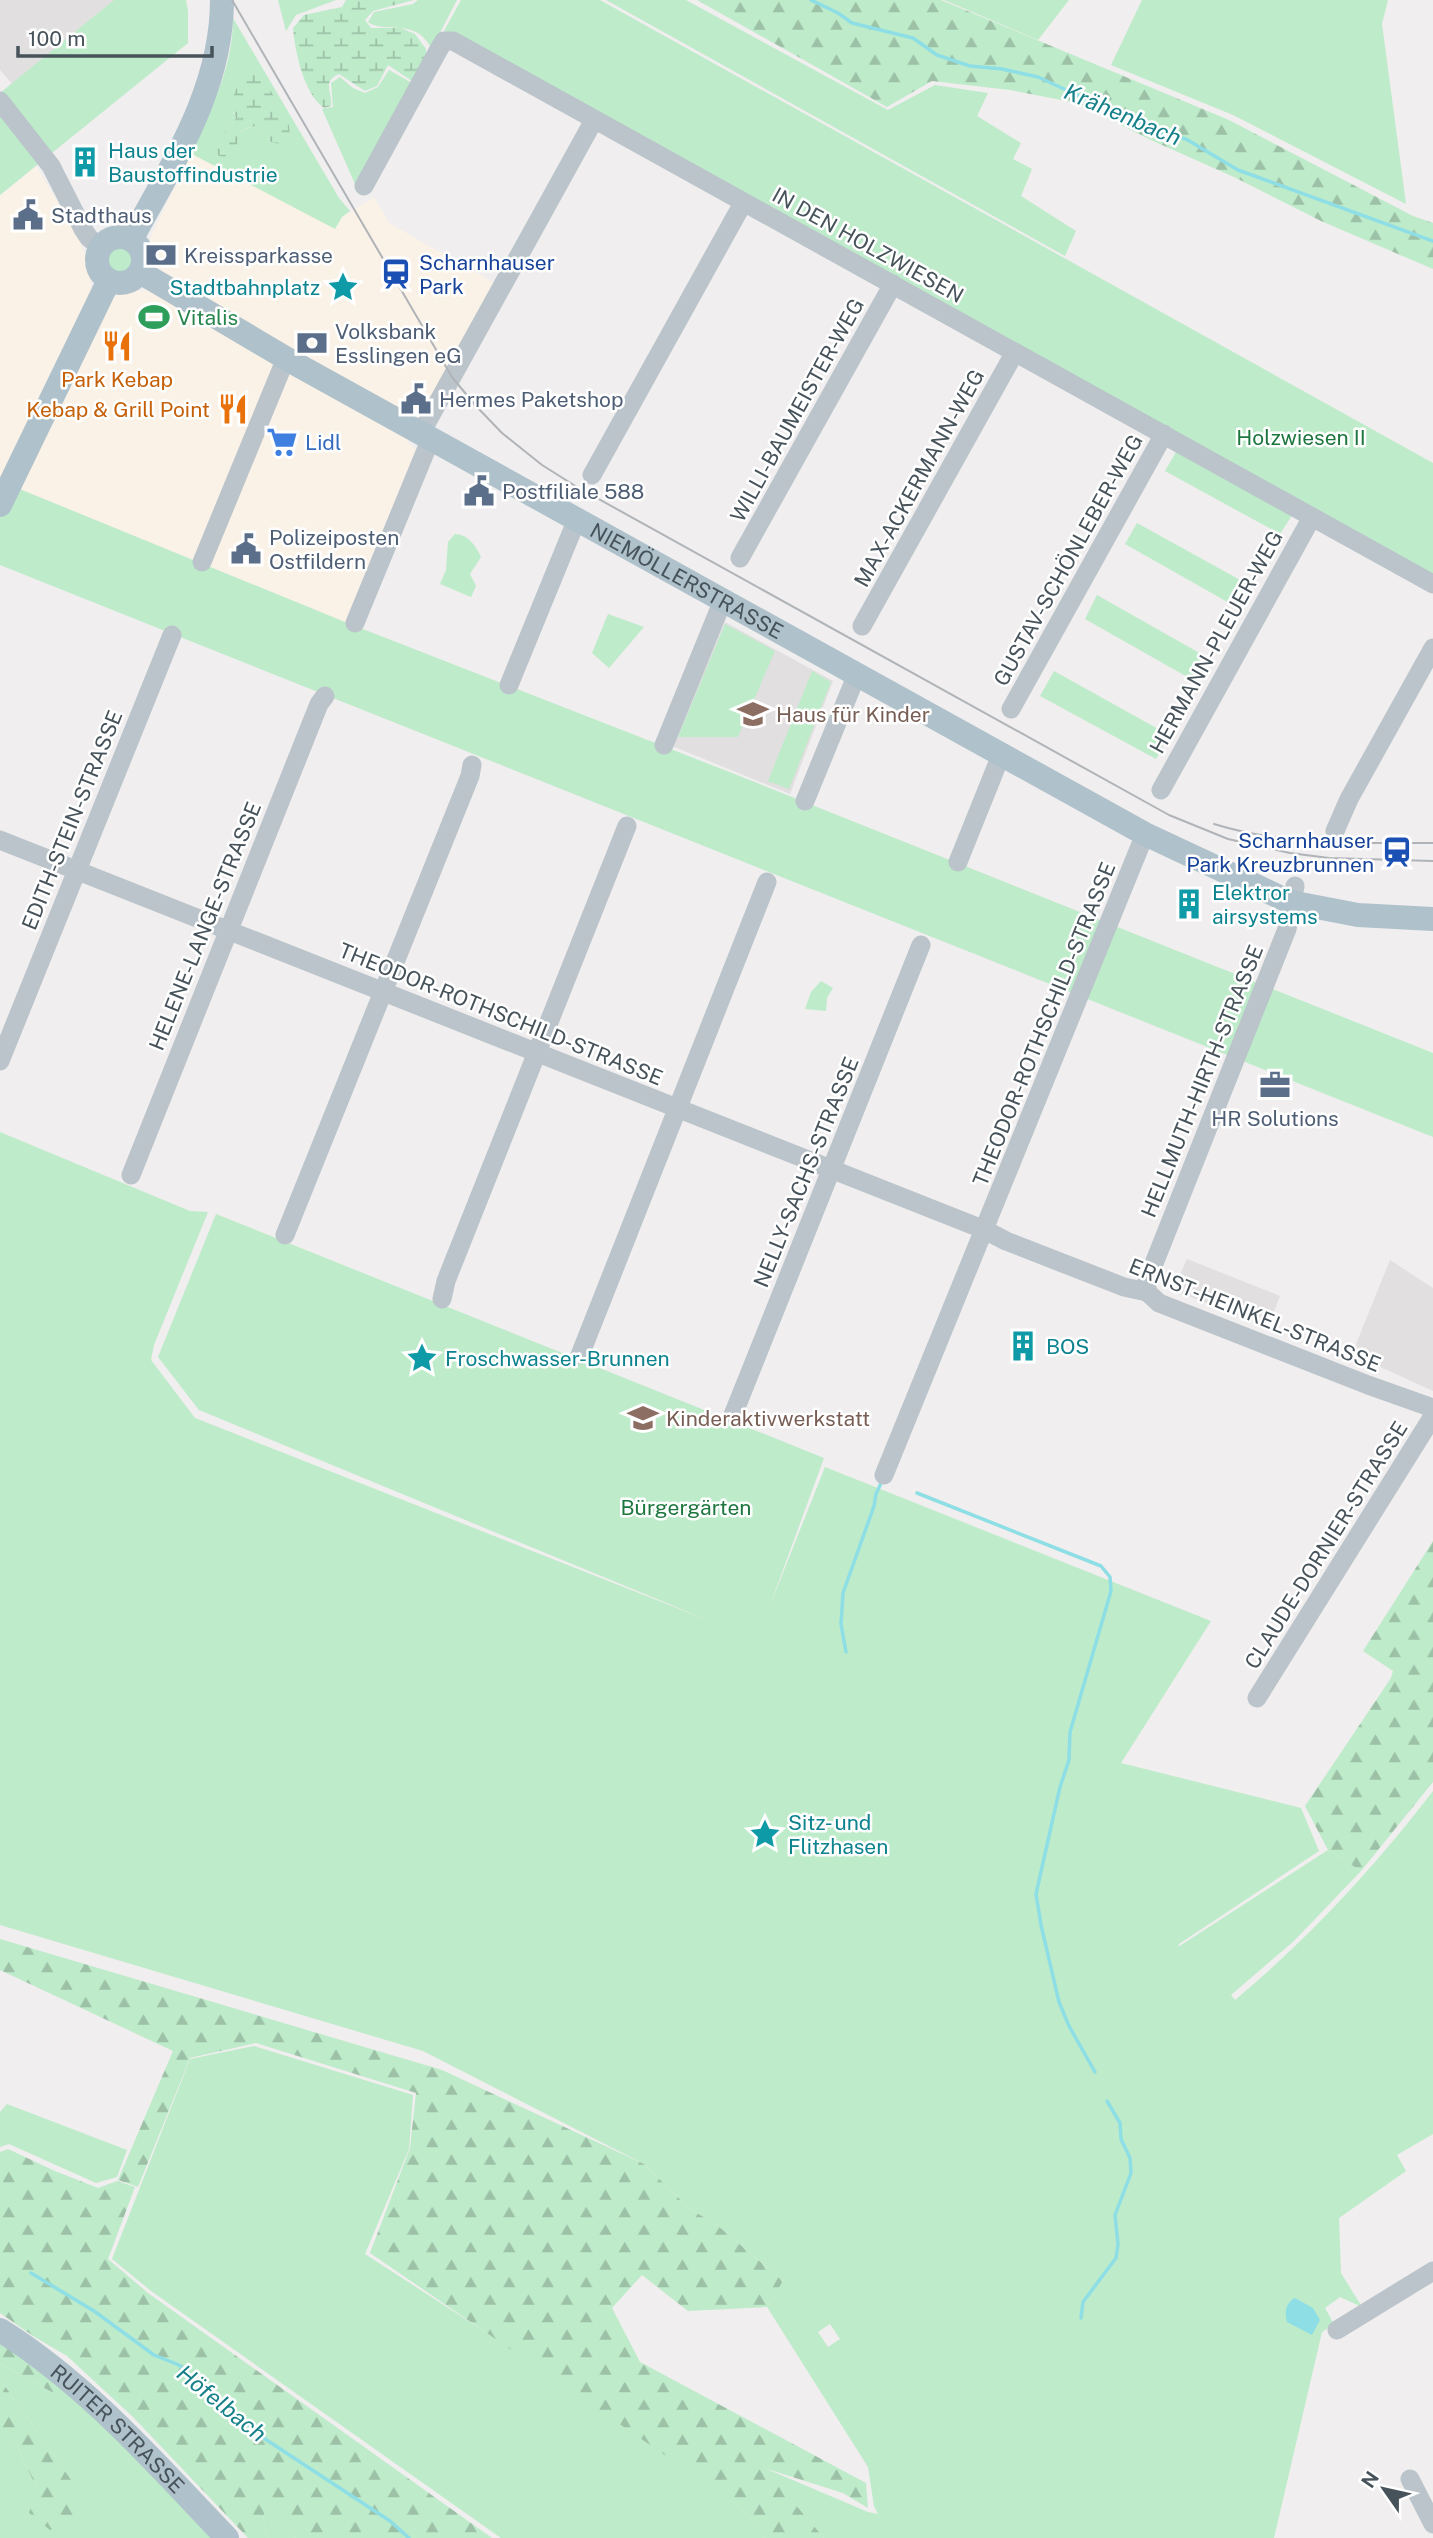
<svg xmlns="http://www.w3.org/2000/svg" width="1433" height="2538" font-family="'Public Sans',sans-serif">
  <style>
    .commercial { fill: #faf2e7 }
    .education { fill: #e1dfdf }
    .green { fill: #beebca; fill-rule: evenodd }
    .forest { fill: url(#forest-firs) }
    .wetland { fill: url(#wetland-marsh) }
    .water { fill: #8edee5 }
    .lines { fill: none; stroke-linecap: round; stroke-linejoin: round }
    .stream { stroke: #8edee5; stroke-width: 3.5 }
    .minor { stroke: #bac4ca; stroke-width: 19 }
    .major { stroke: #afc1cb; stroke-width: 24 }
    .tram { stroke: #b0b4b8; stroke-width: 2 }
    .labels { text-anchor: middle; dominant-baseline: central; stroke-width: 5; stroke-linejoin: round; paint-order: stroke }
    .culture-label { font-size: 21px; fill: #0d838f; stroke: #fff; text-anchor: start }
    .service-label { font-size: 21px; fill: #4e5e75; stroke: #fff; text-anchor: start }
    .street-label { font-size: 21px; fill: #47535a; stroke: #fff }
    .transit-label { font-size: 21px; fill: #164399; stroke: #fff; text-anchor: start }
    .leisure-label { font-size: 21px; fill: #27864d; stroke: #fff; text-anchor: start }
    .food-label { font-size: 21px; fill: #c56008; stroke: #fff }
    .park-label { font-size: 21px; fill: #1d763e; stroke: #fff }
    .shop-label { font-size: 21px; fill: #366cbe; stroke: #fff; text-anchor: start }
    .education-label { font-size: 21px; fill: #785e54; stroke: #fff; text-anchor: start }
    .water-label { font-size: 23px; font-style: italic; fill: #158089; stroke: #fff }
  </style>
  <defs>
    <pattern id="forest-firs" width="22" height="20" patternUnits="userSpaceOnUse" patternTransform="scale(1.75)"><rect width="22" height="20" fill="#beebca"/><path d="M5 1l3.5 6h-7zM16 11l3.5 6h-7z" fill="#9cc1a7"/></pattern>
    <pattern id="wetland-marsh" width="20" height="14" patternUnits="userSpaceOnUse" patternTransform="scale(1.75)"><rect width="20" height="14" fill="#beebca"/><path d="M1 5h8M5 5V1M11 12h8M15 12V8" fill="none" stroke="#9cc1a7"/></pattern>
  </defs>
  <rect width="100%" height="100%" fill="#f0eeee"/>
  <path class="commercial" d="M193 147 339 222 342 217 374 197 389 223 496 284 407 442 416 449 345 622 0 481V196L36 166 77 234 89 266 91 286 114 297 124 290 144 291 159 267 153 260 149 251 150 239Z"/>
  <path class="education" d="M0 0H114L12 84 0 70Z
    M725 622 833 681 790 794 672 746Z
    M1187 1259 1280 1296 1268 1327 1173 1290Z
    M1390 1260 1433 1288V1391L1352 1354Z"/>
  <path class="green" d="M114 0H186L188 11V43L0 195V93Z
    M278 0H336L296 15 286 31Z
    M418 0H457L432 48C427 42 423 35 416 32 401 24 380 31 368 22L374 12 413 4Z
    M461 0H600L1433 463V578L444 31Z
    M606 0H686L888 110 935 85 988 93 977 116 1021 143 1013 159 1032 169 1021 196 1076 231 1065 256Z
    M944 0H1069L1038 40Z
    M1142 0H1388L1382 24 1406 204 1233 115 1111 65Z
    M233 18 339 198 350 211 342 217 335 229 190 153C211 110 233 68 233 18ZM233 112 290 135 271 142 265 133 256 126C243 128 234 134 236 149L219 139 236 118Z
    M389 70 412 83 355 184 322 109 333 107 331 83 340 77 353 88 365 93 378 87Z
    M107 259a13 13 0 1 1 26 0a13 13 0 1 1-26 0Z
    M1176 452 1293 514 1280 534 1165 471Z
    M0 481 345 622 732 773 1433 1053V1137L0 565Z
    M1137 523 1251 586 1238 608 1125 544Z
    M455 534C469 535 475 545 481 557L470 574 476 586 471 597 440 584 446 570 448 542Z
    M1097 595 1210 659 1198 683 1085 619Z
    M608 614 644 627 609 668 592 653Z
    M725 624 775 651 738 737H678Z
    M812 671 831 682 789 789 768 781Z
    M1054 671 1169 735 1156 759 1040 696Z
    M821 981 833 988 827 998 826 1011 805 1009 811 992Z
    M0 1132 190 1211 208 1212 154 1345 151 1360 195 1418 710 1621 199 1410 158 1357 216 1214 824 1458 769 1608 825 1467 1211 1621 1121 1763 1301 1808 1319 1851 1179 1944 1178 1947 1328 1850 1361 1871 1294 1941 1231 1995 1235 2000C1310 1937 1374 1868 1433 1791V2134L1397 2155 1406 2171 1339 2218 1341 2273 1362 2307 1340 2297 1325 2308 1334 2324 1322 2332 1274 2538H824L762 2467 868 2512 878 2514 874 2506 868 2467 767 2307 783 2281 717 2225 690 2209 644 2164 423 2051 0 1925ZM830 2324 840 2339 828 2347 818 2332Z
    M254 2046 413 2095 409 2149 365 2254 660 2445 739 2506 765 2538H501L151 2291 112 2259 190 2059Z
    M7 2104 127 2150 117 2177 96 2183 9 2144 0 2147V2112Z
    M0 2364 61 2397 54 2373 214 2538H0V2438L18 2448 37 2489 74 2484 0 2379Z
    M267 2502 295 2538H268L263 2520Z"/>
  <path class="forest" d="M697 0H941L1229 120 1413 216 1433 223V269L1321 221 1236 178 1151 140 1077 103 1010 90 932 81 887 107Z
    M1433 1541V1782L1361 1871 1328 1850 1305 1806 1391 1678 1393 1671 1363 1651Z
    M0 1939 442 2070 644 2164 690 2209 717 2225 783 2281 767 2307 688 2311 642 2275 612 2308 640 2362 866 2483 868 2508 843 2493 764 2468 824 2538H765L739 2506 370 2253 410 2148 416 2093 256 2043 190 2058 138 2187 118 2180 173 2051 0 1970Z
    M8 2149 55 2171 98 2188 117 2181 135 2187 108 2259 148 2293 492 2538H295L267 2503 263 2520 268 2538H248L133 2417 67 2356 33 2336 0 2313V2152Z
    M0 2338 63 2390 61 2397 0 2364Z
    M0 2379 74 2484 76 2521 50 2530 29 2513 37 2489 18 2448 0 2438Z"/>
  <path class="wetland" d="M346 0H414L373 11 365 20 371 28H401L415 34 426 49V57L412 81 388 65 377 86 365 91 339 74C321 82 333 92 331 106L324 108C304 94 295 52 293 28L304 15 342 7Z
    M250 72 260 74 288 119 290 135 280 144 271 142 265 133 256 126C234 129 241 138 234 153L228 157 219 156 215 150 219 139 236 118C228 101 236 83 250 72Z"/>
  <path class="water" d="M414 1358a8 8 0 1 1 16 0a8 8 0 1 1-16 0Z
    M1295 2298 1313 2308 1320 2320 1312 2335 1287 2322C1284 2313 1286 2302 1295 2298Z"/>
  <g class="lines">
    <path class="stream" d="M811 0 838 13 852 23 913 38 937 55 970 66 1002 69 1038 77 1160 133 1186 139 1238 170 1433 241
      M917 1493 1101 1566 1110 1577 1111 1591 1070 1732 1069 1760 1060 1787 1036 1894 1041 1925 1059 2002 1069 2026 1095 2072
      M846 1652 841 1624 843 1593 874 1506 876 1494 882 1481
      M31 2273 94 2311 154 2355 179 2365 262 2437 390 2521 409 2538
      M1081 2318 1083 2302 1116 2258 1118 2244 1115 2215 1131 2173 1130 2158 1121 2139 1120 2123 1107 2101"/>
    <path class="minor" d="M0 101 51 166 83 229 89 238 101 247
      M364 186 439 49 444 41H453L1433 584
      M421 433 594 120
      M592 475 743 203
      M740 558 893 284
      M202 562 286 358
      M355 623 431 438
      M862 626 1015 352
      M509 685 577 519
      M1011 709 1164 434
      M664 745 723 600
      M1161 790 1312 517
      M805 801 857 674
      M1335 831 1349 799 1433 648
      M0 840 985 1230 1006 1241 1124 1287 1147 1292 1159 1303 1368 1385 1433 1408
      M958 862 1001 755
      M0 1061 172 635
      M131 1175 319 704 325 696
      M285 1235 470 776 472 765
      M1147 1292V1281L1287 929 1295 886
      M442 1299 446 1281 627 826
      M580 1355 767 882
      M733 1415 921 945
      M884 1475 1145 834
      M1257 1698 1433 1416
      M1337 2330 1433 2271
      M1410 2479 1433 2524"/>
    <g class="major">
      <circle cx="120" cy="260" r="23"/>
      <path d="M131 240C172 164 222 90 222 0"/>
      <path id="s1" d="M140 272 294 363 1145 834 1290 902 1358 915 1433 919"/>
      <path d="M0 505 109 280"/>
      <path id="s2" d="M0 2330C88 2385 156 2464 227 2538"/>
    </g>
    <path class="tram" d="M232 0 452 377 475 405 502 433 542 465 577 487 1169 815 1228 839 1290 853 1329 858 1433 861
      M1214 824C1285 846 1359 843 1433 843"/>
  </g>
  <defs>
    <g id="building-bare" transform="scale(2.415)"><path d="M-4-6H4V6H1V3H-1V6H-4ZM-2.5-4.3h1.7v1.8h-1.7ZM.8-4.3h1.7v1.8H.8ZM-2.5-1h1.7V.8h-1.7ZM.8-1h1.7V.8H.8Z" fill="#0f9aa8" stroke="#fff" stroke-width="2.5" paint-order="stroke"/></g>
    <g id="civic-bare" transform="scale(2.415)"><path d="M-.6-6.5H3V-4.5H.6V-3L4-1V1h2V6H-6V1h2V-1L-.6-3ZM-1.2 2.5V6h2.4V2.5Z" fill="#5c6f8a" stroke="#fff" stroke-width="2.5" paint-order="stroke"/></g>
    <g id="bank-bare" transform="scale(2.415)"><path d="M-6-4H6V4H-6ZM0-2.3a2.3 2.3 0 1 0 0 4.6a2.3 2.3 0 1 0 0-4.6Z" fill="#5c6f8a" stroke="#fff" stroke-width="2.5" paint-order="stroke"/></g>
    <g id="station-bare" transform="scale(2.415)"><path d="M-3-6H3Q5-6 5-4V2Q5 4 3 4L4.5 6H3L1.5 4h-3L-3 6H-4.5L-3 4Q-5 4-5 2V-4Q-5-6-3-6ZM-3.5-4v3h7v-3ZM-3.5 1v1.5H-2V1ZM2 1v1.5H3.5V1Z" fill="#1a4fb4" stroke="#fff" stroke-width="2.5" paint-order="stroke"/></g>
    <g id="sight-bare" transform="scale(2.415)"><path d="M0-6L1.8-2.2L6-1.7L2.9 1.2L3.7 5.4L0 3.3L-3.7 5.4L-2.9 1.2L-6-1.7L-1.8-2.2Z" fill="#0f9aa8" stroke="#fff" stroke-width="2.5" paint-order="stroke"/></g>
    <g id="stadium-bare" transform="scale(2.415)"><path d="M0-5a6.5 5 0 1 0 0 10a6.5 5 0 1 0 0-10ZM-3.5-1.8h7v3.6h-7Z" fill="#2e9e5b" stroke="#fff" stroke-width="2.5" paint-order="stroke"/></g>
    <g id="restaurant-bare" transform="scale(2.415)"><path d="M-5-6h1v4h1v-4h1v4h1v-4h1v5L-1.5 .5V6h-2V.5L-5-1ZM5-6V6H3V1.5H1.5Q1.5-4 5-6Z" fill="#e8710a" stroke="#fff" stroke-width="2.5" paint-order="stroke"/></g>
    <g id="supermarket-bare" transform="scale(2.415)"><path d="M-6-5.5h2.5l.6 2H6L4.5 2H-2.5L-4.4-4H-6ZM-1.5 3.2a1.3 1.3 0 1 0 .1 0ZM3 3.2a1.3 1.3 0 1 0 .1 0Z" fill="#3f7fe0" stroke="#fff" stroke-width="2.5" paint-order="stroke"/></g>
    <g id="school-bare" transform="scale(2.415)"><path d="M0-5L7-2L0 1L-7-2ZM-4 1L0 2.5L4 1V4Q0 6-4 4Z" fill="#8d6e63" stroke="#fff" stroke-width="2.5" paint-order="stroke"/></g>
    <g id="office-bare" transform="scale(2.415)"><path d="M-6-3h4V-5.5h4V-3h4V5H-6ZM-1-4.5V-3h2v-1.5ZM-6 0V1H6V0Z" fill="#5c6f8a" stroke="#fff" stroke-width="2.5" paint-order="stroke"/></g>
  </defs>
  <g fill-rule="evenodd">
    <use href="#building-bare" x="85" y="162"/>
    <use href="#civic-bare" x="28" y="215"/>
    <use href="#bank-bare" x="161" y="255"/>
    <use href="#station-bare" x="396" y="274"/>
    <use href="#sight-bare" x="343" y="287"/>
    <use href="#stadium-bare" x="154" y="317"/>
    <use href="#bank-bare" x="312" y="343"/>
    <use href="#restaurant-bare" x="117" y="346"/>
    <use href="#civic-bare" x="416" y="399"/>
    <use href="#restaurant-bare" x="233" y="409"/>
    <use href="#supermarket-bare" x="282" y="442"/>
    <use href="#civic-bare" x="479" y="491"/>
    <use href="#civic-bare" x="246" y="549"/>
    <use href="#school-bare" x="753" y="714"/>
    <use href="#station-bare" x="1397" y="852"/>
    <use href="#building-bare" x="1189" y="904"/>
    <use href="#office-bare" x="1275" y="1085"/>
    <use href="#building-bare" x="1023" y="1346"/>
    <use href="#sight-bare" x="422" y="1358"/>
    <use href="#school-bare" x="643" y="1418"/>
    <use href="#sight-bare" x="765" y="1834"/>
  </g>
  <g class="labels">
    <g class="culture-label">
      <text x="108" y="150">Haus der<tspan x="108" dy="24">Baustoffindustrie</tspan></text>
      <text x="320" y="287" text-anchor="end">Stadtbahnplatz</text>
      <text x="1212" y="892">Elektror<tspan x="1212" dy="24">airsystems</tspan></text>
      <text x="1046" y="1346">BOS</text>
      <text x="445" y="1358">Froschwasser-Brunnen</text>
      <text x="788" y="1822">Sitz- und<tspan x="788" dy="24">Flitzhasen</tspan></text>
    </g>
    <g class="service-label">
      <text x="51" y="215">Stadthaus</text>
      <text x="184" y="255">Kreissparkasse</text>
      <text x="335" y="331">Volksbank<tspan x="335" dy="24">Esslingen eG</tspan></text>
      <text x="439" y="399">Hermes Paketshop</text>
      <text x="502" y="491">Postfiliale 588</text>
      <text x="269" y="537">Polizeiposten<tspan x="269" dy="24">Ostfildern</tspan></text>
      <text x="1275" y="1118" text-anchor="middle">HR Solutions</text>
    </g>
    <g class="street-label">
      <text transform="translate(868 245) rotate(29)">IN DEN HOLZWIESEN</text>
      <text transform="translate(797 410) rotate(-61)">WILLI-BAUMEISTER-WEG</text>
      <text transform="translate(919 478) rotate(-61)">MAX-ACKERMANN-WEG</text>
      <text transform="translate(1068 560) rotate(-61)">GUSTAV-SCHÖNLEBER-WEG</text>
      <text stroke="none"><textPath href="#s1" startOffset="628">NIEMÖLLERSTRASSE</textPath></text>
      <text transform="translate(1216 642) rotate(-61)">HERMANN-PLEUER-WEG</text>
      <text transform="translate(72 820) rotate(-68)">EDITH-STEIN-STRASSE</text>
      <text transform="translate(205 926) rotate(-68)">HELENE-LANGE-STRASSE</text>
      <text transform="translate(501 1014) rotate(22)">THEODOR-ROTHSCHILD-STRASSE</text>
      <text transform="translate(1044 1024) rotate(-68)">THEODOR-ROTHSCHILD-STRASSE</text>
      <text transform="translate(1202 1081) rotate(-68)">HELLMUTH-HIRTH-STRASSE</text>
      <text transform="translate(806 1172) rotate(-68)">NELLY-SACHS-STRASSE</text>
      <text transform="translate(1255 1315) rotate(22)">ERNST-HEINKEL-STRASSE</text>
      <text transform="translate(1326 1545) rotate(-58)">CLAUDE-DORNIER-STRASSE</text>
      <text stroke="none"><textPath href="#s2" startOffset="154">RUITER STRASSE</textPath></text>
    </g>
    <g class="transit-label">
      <text x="419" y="262">Scharnhauser<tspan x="419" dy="24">Park</tspan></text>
      <text x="1374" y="840" text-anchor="end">Scharnhauser<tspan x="1374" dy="24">Park Kreuzbrunnen</tspan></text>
    </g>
    <g class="leisure-label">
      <text x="177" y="317">Vitalis</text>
    </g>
    <g class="food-label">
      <text x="117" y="379">Park Kebap</text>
      <text x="210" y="409" text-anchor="end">Kebap &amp; Grill Point</text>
    </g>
    <g class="park-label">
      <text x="1301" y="437">Holzwiesen II</text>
      <text x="686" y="1507">Bürgergärten</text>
    </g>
    <g class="shop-label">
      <text x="305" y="442">Lidl</text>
    </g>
    <g class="education-label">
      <text x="776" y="714">Haus für Kinder</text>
      <text x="666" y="1418">Kinderaktivwerkstatt</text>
    </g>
    <g class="water-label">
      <text transform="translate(1123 114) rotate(23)">Krähenbach</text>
      <text transform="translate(222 2403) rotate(39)">Höfelbach</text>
    </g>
  </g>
  <g transform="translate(1384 2489) rotate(304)" stroke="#ffffff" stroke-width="5" paint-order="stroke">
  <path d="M0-5L12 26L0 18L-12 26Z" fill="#47535a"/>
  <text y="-10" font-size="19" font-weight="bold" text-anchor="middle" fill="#47535a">N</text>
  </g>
  <path d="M18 46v10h194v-10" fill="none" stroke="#47535a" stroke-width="3.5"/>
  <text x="28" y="46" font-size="21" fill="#47535a" stroke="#ffffff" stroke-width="5" paint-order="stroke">100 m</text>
</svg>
